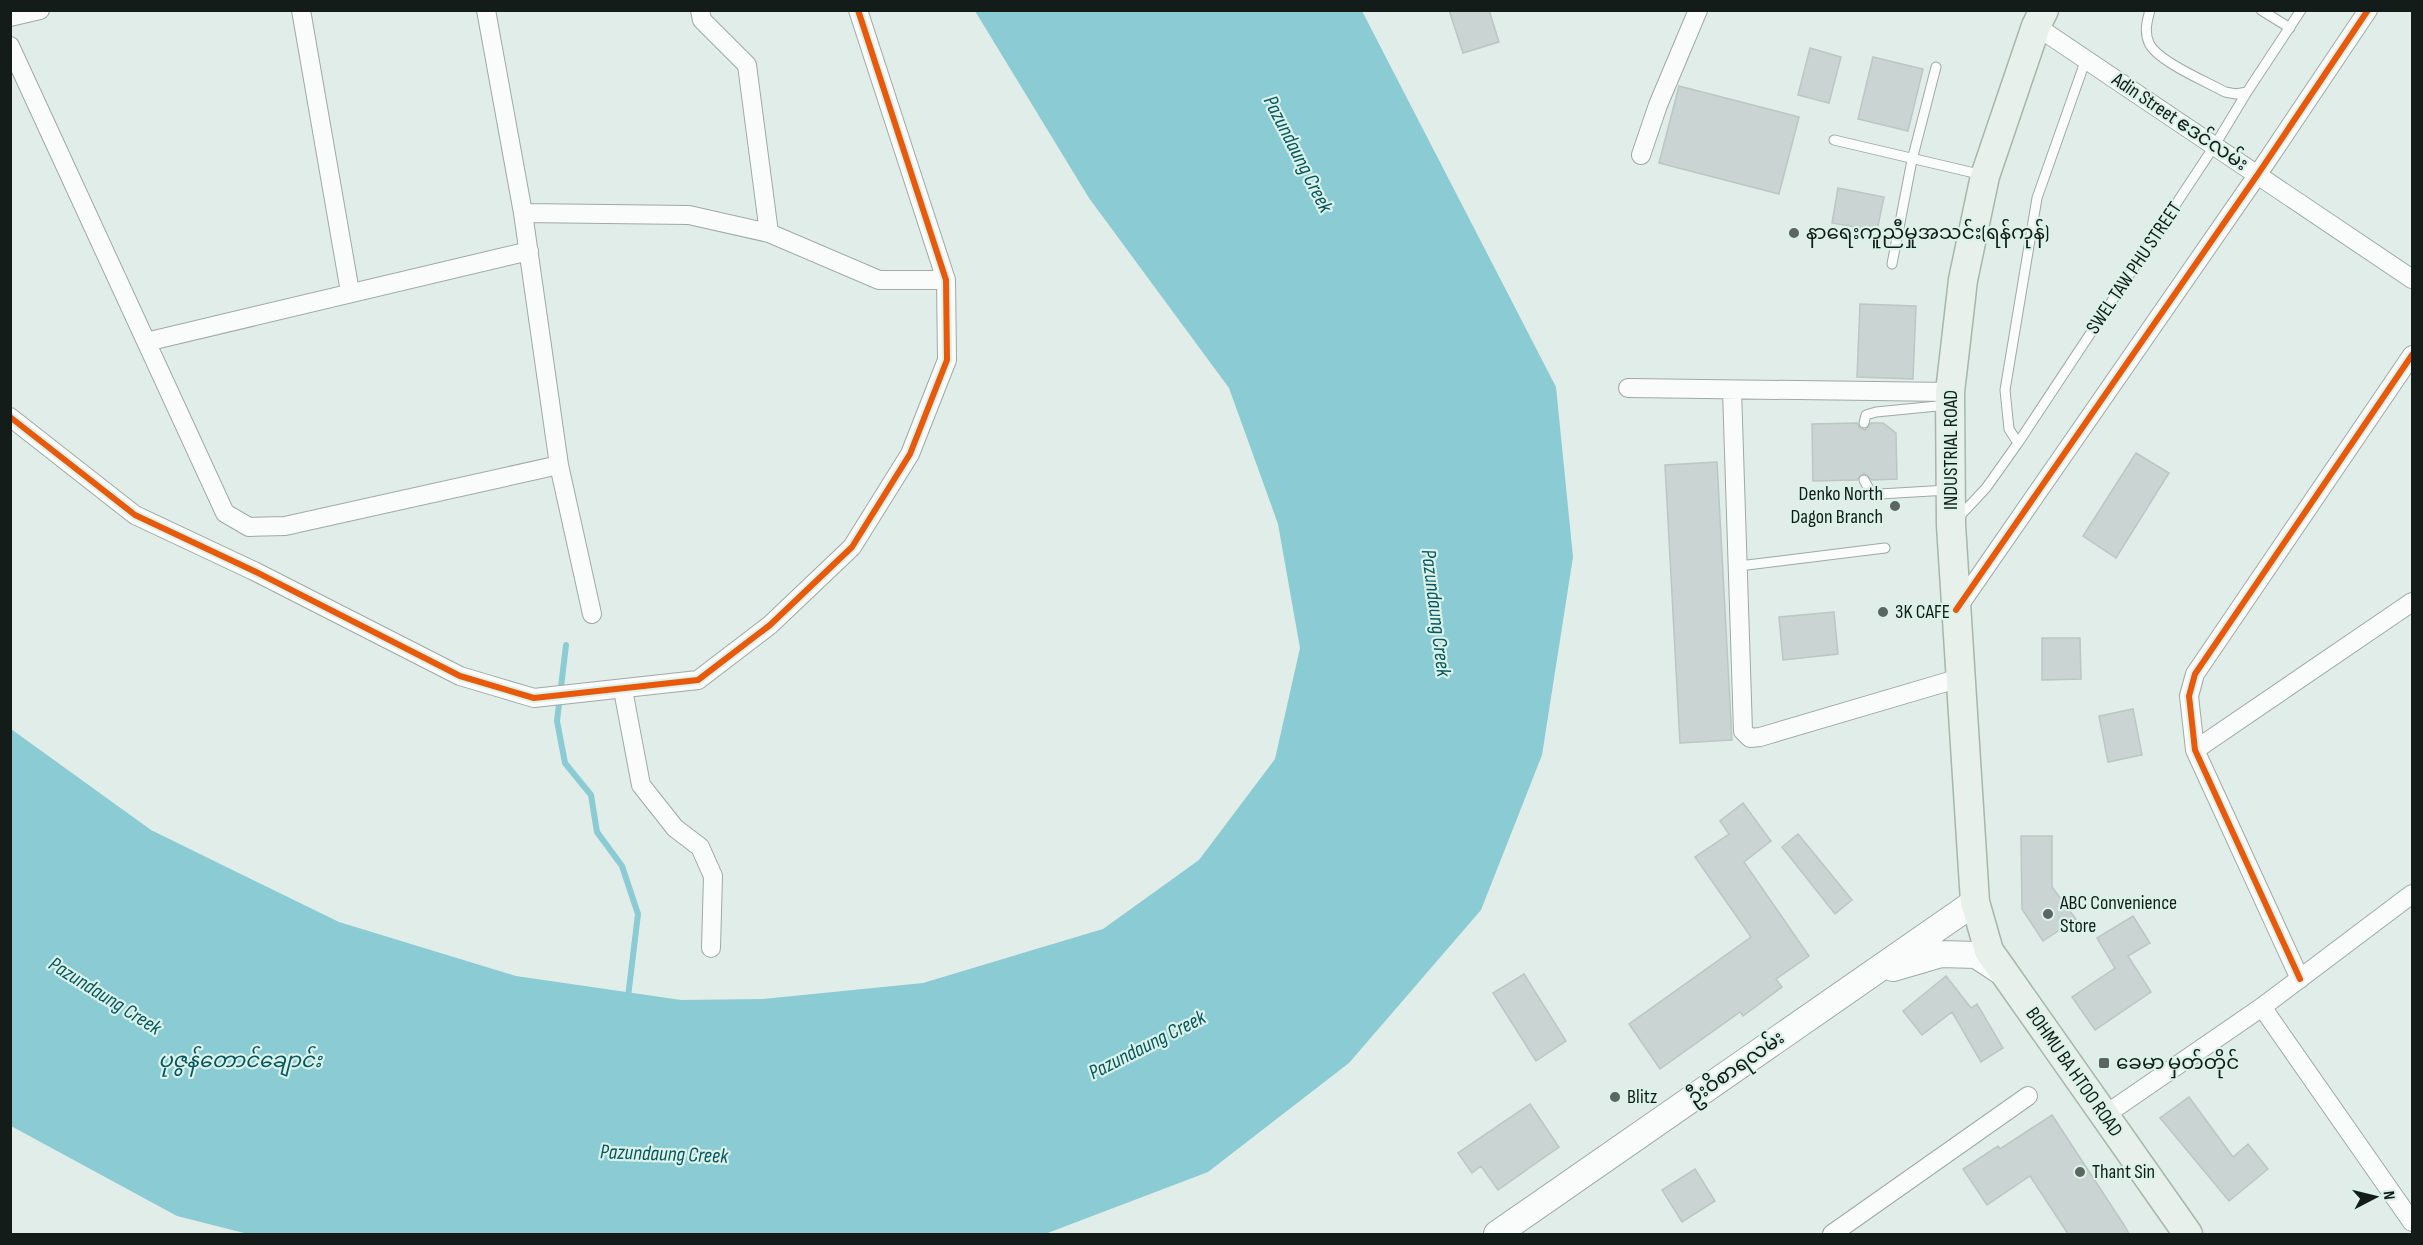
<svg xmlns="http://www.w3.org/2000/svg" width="2423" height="1245" font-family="'Sofia Sans Condensed','Noto Sans Myanmar',sans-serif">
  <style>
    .water { fill: #8acbd4 }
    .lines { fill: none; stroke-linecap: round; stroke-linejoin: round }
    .stream { stroke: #8acbd4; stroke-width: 6 }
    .building { fill: #cad4d2; stroke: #bcc6c4; stroke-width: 1.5 }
    .lane-casing { stroke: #a0a9a5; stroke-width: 11 }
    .street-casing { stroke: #a0a9a5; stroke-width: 20 }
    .secondary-casing { stroke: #a0a9a5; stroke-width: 28 }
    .primary-casing { stroke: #a4b7ab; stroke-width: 31 }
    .lane { stroke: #fafcfc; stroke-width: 9 }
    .street { stroke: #fafcfc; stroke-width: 18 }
    .secondary { stroke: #fafcfc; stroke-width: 26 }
    .primary { stroke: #e8f0eb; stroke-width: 28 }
    .cycleway-casing { stroke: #dbf2e9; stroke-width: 10 }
    .cycleway { stroke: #e8590c; stroke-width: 6 }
    .poi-dot { fill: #5b6561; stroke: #dbf2e9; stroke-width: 2 }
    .labels { text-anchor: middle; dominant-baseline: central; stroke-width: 4.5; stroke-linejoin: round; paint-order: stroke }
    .street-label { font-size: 20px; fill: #141c19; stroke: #dbf2e9 }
    .poi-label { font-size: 20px; fill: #141c19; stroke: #dbf2e9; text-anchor: start }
    .water-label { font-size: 21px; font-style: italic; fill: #055660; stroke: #dbf2e9 }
  </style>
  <rect width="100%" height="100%" fill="#e0ede8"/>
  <path class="water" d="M975 11H1362L1556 387 1573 557 1542 755 1481 910 1349 1063 1208 1172 1045 1234H248L177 1216 11 1126V729L151 830 339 922 516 976 681 1000 763 999 923 983 1103 929 1199 860 1275 759 1300 648 1278 524 1229 388 1089 198Z"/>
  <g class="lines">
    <path class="stream" d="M566 645 557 721 565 763 591 795 597 832 622 866 638 914 628 997"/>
  </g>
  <path class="building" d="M1449 10H1489L1499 42 1463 53Z
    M1810 48 1841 57 1829 103 1798 95Z
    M1873 57 1923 69 1908 131 1858 119Z
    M1679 86 1799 117 1779 194 1659 163Z
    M1838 188 1884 197 1877 231 1832 223Z
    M1860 304 1916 306 1913 379 1857 377Z
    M1857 423 1860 428 1865 430 1871 423H1883L1896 433 1897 479 1872 480 1864 473 1857 480 1813 481 1812 424Z
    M2136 453 2169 473 2116 558 2083 536Z
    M1717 462 1732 740 1680 743 1665 465Z
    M1834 612 1838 654 1783 660 1779 617Z
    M2042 638H2080L2081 679 2042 680Z
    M2133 709 2142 755 2108 762 2099 716Z
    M1743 803 1771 841 1744 862 1809 956 1776 979 1782 987 1743 1016 1740 1012 1660 1069 1629 1024 1751 937 1695 857 1729 834 1720 821Z
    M1798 834 1852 900 1835 914 1782 847Z
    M2021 836H2052V887L2076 919 2043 941 2022 909Z
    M2133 916 2150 943 2128 956 2151 992 2095 1030 2072 997 2115 968 2097 938Z
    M1524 974 1566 1041 1536 1061 1493 993Z
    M1946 976 1971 1008 1977 1004 2003 1048 1981 1062 1952 1012 1922 1035 1903 1011Z
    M2189 1097 2233 1157 2248 1144 2268 1169 2229 1201 2160 1118Z
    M1530 1104 1559 1147 1498 1190 1481 1166 1472 1173 1458 1153Z
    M2052 1115 2124 1225 2129 1234H2068L2030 1176 1987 1205 1963 1169 1998 1146 2000 1149Z
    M1695 1169 1715 1201 1682 1222 1662 1190Z"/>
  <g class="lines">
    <g class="lane-casing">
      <path id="lane" d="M2150 10C2147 21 2144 32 2149 43 2157 61 2207 82 2225 92L2236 94 2247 92 2301 10
        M2261 10 2290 28
        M1834 140 1983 175
        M1892 264 1912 160 1936 67
        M1864 423 1866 415 1876 412 1948 405
        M2018 443 2009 429 2005 390 2037 198 2086 59
        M1864 480 1870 491 1880 494 1948 490
        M1957 519 1986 488 2018 443 2215 145 2247 92
        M1739 566 1885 548"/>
    </g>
    <g class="street-casing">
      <path id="street" d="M301 10 350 292
        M486 10 523 213 559 465 592 614
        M700 10 702 20 747 65 769 233
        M10 17 40 10
        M2036 26 2412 279
        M10 46 225 513 249 527 285 526 559 465
        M1641 155 1658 105 1698 10
        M523 213 689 215 769 233 879 280H946
        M146 342 529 251
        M1628 388 1950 392
        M1732 390 1743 731 1750 738 1760 737 1960 678
        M10 417 135 515 254 571 460 676 534 698 698 680 770 625 852 547 910 454 947 360 946 280 858 10
        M1956 610 2258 174 2368 10
        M623 690 641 785 675 828 700 847 713 876 711 948
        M2195 750 2412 602
        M2300 979 2195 750 2189 696 2195 674 2412 355
        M2262 1007 2412 1222
        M2105 1115 2262 1007 2412 894
        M1832 1234 2028 1096"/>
    </g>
    <g class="secondary-casing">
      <path id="secondary" d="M1893 968 1941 954 1976 955 2005 974
        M1497 1234 1975 902"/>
    </g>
    <g class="primary-casing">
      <path id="primary" d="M2044 10 2036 26 1985 176 1963 280 1950 392 1951 525 1975 902 1989 951 2188 1234"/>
    </g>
    <use href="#lane" class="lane"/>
    <use href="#street" class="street"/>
    <use href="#secondary" class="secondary"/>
    <use href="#primary" class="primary"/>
    <g class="cycleway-casing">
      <path id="cycleway" d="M10 417 135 515 254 571 460 676 534 698 698 680 770 625 852 547 910 454 947 360 946 280 858 10
        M1956 610 2258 174 2368 10
        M2300 979 2195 750 2189 696 2195 674 2412 355"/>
    </g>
    <use href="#cycleway" class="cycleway"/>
  </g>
  <g class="poi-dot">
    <circle cx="1794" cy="233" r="6"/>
    <circle cx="1895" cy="506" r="6"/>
    <circle cx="1883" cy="612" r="6"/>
    <circle cx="2048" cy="914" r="6"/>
    <rect x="2098" y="1057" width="12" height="12" rx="3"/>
    <circle cx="1615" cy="1097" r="6"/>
    <circle cx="2080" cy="1172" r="6"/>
  </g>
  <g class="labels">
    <g class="street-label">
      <text transform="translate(2180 122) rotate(34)">Adin Street ဧဒင်လမ်း</text>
      <text transform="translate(2134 268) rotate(-56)">SWEL TAW PHU STREET</text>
      <text transform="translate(1951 450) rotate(-90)">INDUSTRIAL ROAD</text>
      <text transform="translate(1736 1068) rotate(-35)">ဦးဝိစာရလမ်း</text>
      <text transform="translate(2074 1072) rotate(55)">BOHMU BA HTOO ROAD</text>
    </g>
    <g class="poi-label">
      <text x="1806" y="233">နာရေးကူညီမှုအသင်း(ရန်ကုန်)</text>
      <text x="1883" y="494" text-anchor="end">Denko North<tspan x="1883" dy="23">Dagon Branch</tspan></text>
      <text x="1895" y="612">3K CAFE</text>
      <text x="2060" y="903">ABC Convenience<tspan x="2060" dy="23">Store</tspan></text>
      <text x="2116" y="1063">ခေမာ မှတ်တိုင်</text>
      <text x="1627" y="1097">Blitz</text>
      <text x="2092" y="1172">Thant Sin</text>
    </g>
    <g class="water-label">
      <text transform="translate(1298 154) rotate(63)">Pazundaung Creek</text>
      <text transform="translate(1436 613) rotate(83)">Pazundaung Creek</text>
      <text transform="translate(105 996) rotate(32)">Pazundaung Creek</text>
      <text transform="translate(1147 1045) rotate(-27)">Pazundaung Creek</text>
      <text x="240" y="1060">ပုဇွန်တောင်ချောင်း</text>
      <text transform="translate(664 1154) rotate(2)">Pazundaung Creek</text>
    </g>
  </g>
  <rect width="2423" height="1245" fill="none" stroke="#141c19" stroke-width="24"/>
  <g transform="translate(2375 1197) rotate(83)" stroke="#dbf2e9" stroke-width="4.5" paint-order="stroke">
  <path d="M0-4.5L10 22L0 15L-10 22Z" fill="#141c19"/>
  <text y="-9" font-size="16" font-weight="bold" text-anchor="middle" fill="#141c19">N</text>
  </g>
</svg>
